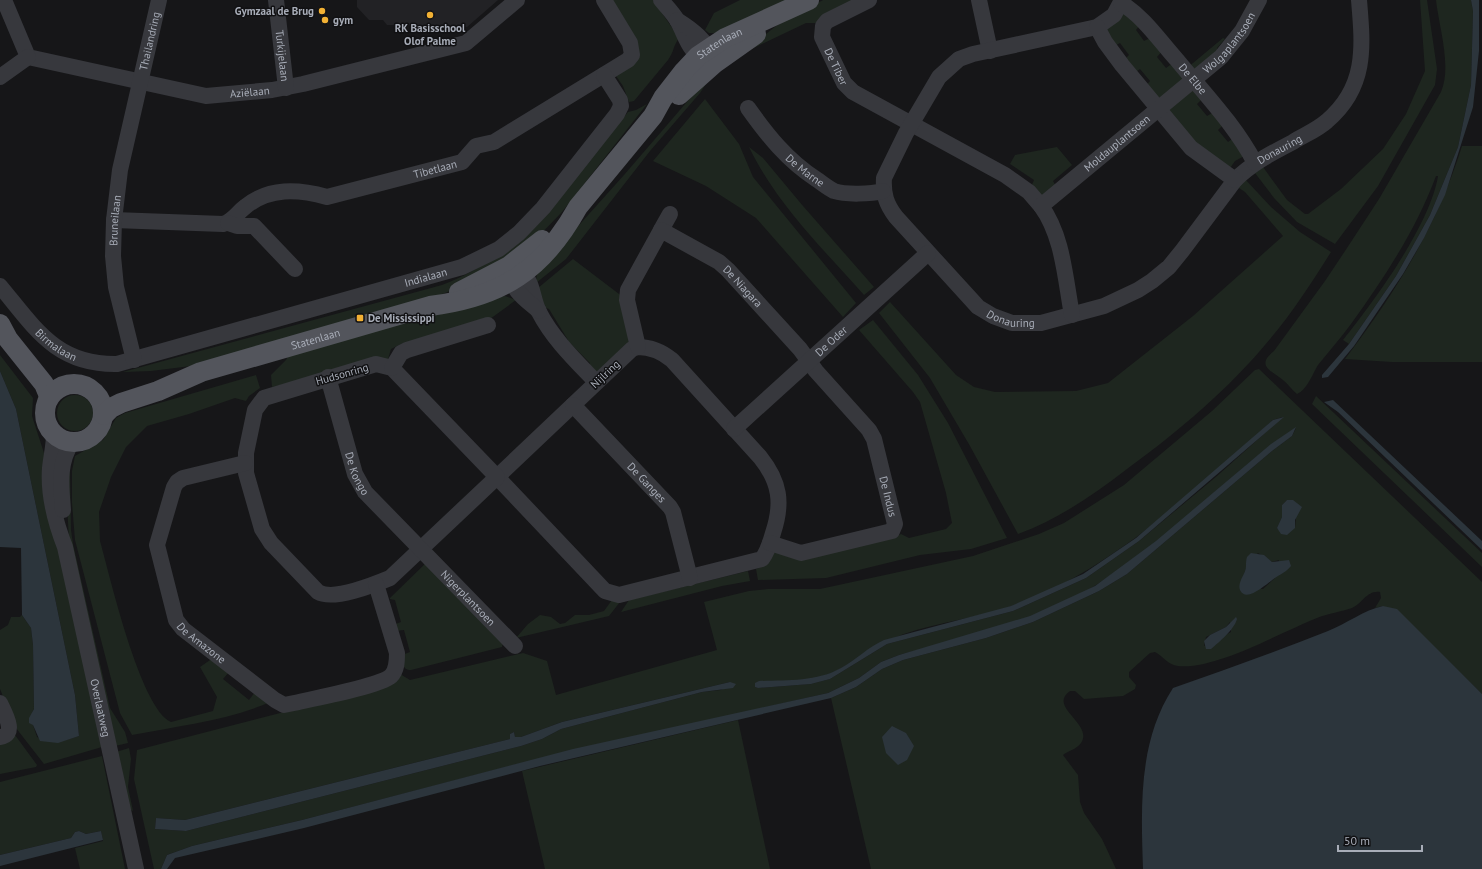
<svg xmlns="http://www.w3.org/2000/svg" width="1482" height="869" font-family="'PT Sans',sans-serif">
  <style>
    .built { fill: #222225 }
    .green { fill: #1e261f; fill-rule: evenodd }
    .water { fill: #2c353c }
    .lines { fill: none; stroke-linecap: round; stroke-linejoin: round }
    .minor { stroke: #37383d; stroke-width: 16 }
    .major { stroke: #53555c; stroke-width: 20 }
    .poi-dot { fill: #f2b134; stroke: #111113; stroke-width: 1.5 }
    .labels { text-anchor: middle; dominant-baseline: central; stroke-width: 3; stroke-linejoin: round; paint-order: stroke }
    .poi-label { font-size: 11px; font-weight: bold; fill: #a8adb8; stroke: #111113; text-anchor: start }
    .street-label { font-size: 11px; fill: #a8adb8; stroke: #111113 }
  </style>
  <rect width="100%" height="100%" fill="#161618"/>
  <path class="built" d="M357 0H498L467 27 387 25 383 20H369L357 7Z"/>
  <path class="green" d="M610 0H653L679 38C673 46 674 52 668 60L634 101 629 102 623 86 616 76 634 60Z
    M740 0H795L715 33H709L705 30 714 13Z
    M823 0H856L816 23H806L741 54 776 26Z
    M1420 0H1427L1437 69 1435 85 1378 186 1335 244 1297 222 1274 198 1255 173 1263 167 1287 200 1305 214H1308L1341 189 1383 149 1406 114 1425 71Z
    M1436 0H1471L1473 11 1471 85 1458 147 1430 215 1396 276 1349 344 1343 340C1375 300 1430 225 1438 176H1436C1416 230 1384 278 1351 324 1341 338 1329 351 1318 365 1313 373 1307 390 1297 394 1292 390 1288 384 1283 380 1272 371 1255 366 1274 351L1325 281 1347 248 1379 199 1441 92C1452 67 1439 27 1436 0Z
    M1124 10 1141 24 1136 30 1144 41 1152 37 1163 50 1157 57 1166 68 1173 63 1187 79 1160 104 1144 88 1150 81 1140 69 1133 74 1123 61 1129 55 1120 43 1113 47 1103 31Z
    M1223 38 1225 39 1217 48 1218 53 1196 73 1187 68Z
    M706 84 700 93 650 151 566 259 536 283 537 272 624 175 698 89Z
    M1190 87 1203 98 1197 104 1207 116 1214 112 1224 124 1218 130 1228 142 1235 137 1246 155 1235 161 1228 171 1202 152 1164 109Z
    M705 99 739 144 753 177 856 303 843 317 756 218 706 186 653 161Z
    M647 104 562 212 534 241 469 283 426 301 191 366 151 371 123 372 442 285C523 255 575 176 628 112L636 110Z
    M1462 146H1482V362H1392L1345 359C1396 292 1437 226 1462 146Z
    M749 147 763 158 803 206 874 287 864 295C823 249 776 203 749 147Z
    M1057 147 1072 165 1053 181 1057 188 1042 196 1031 187 1034 180 1010 164 1015 155Z
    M1244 178 1271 207 1300 232 1331 252C1312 282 1293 312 1270 339 1229 389 1179 431 1127 469 1093 495 1059 519 1018 534L970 446 930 378 879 313 890 302 956 375 974 387 995 392 1076 391 1108 383 1193 316 1283 236 1245 192 1239 188 1234 190Z
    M573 259 623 297 631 340 597 372 590 368V363L570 343 567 341 568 340 549 309 544 307 538 288Z
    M505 296 516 300 490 319 401 344 391 349 388 359 272 387 271 375 286 360 290 352 496 297Z
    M873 320 918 375 948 423 1007 538 971 549 920 555 826 578 758 580 756 569C764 567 772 557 774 548L894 538 901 534 909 538 946 529 952 523 946 493 920 402 913 392 859 330Z
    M0 355 33 398 32 416 44 453 102 747 44 764 16 728 0 689V630L8 625 11 617H20L22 615 31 628 33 645 34 709 32 713 33 725 37 737C52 745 63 741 79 736L75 695 16 409 0 371Z
    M1259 369 1482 582V694L1444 657 1383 606 1375 608 1381 598 1380 592C1367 590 1363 603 1352 608 1341 612 1329 613 1317 618 1281 632 1216 670 1178 666 1168 665 1163 656 1155 652L1150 653 1129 672V677L1136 685 1135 689 1123 696 1084 699 1075 691H1070C1047 707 1094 724 1081 743 1077 749 1068 751 1063 755L1078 775 1080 802 1084 813 1102 839 1116 869H871L831 698 856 687 882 669 903 660 986 638 1033 622 1099 591 1127 574 1272 451 1292 436 1296 428C1264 448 1237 473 1209 498 1173 529 1136 560 1096 585 1041 620 962 638 899 655L881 662 859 678 828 693 518 764 302 820 192 846 167 855 161 869H154L134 779 137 750 385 686 400 674 410 680 523 653 547 661 556 695 717 650 704 602 749 591 768 589H820L973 556 1039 534 1064 523 1124 485 1212 411 1255 370ZM1283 417 1217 476 1139 541 1086 578 1013 611 887 644 830 679 811 684 758 688 755 687C783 682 816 682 840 669 861 657 881 642 904 634 939 622 977 618 1012 606 1115 569 1193 491 1273 420ZM1287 500 1296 518 1295 528 1277 529 1282 517V505ZM1258 553 1272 562 1279 560 1275 578 1263 589 1240 587 1246 568ZM1230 622 1231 632 1204 646 1206 637 1226 627ZM730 682 721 690 702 692 561 729 542 739 521 746 186 831 155 829 156 818 185 820 510 739V734L514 732 515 737H521L562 722Z
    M256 375 260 388 249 396 246 401 235 398 189 414 147 426 126 447 111 477 99 512 100 541C110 576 140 708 171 722L213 711 217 697 200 667 213 658 229 672 223 679 249 700 255 692 268 703C225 721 177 726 132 735L120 713 75 540 72 503V471L75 456 103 440 116 418 125 413Z
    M57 413a18 18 0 1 1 36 0a18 18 0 1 1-36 0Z
    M1316 396 1482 553V567L1312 404Z
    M70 469 71 530 73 544 110 708 125 732 128 743 115 746 69 541 66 485Z
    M428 561 503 642 502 647 411 670C402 670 403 663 402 655L410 652 404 630 395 631 393 625 401 622 395 600 390 599V598Z
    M748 571 750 581 722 586 621 612 629 600Z
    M612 600 620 602 609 616 516 638 528 624 540 615 551 617 560 624 565 623 575 615H589L604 611Z
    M738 720 770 869H545L522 771Z
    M15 735 37 765 36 767 0 774V743Z
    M129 748 131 759 128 787 133 811 129 809 116 752Z
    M102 756 125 869H80L75 848 103 841 101 831 86 834 79 831 75 832 71 838 0 855V782Z"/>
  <path class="water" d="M1471 0H1479V51L1473 107 1445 195 1424 238 1403 274 1354 346 1328 377 1322 378V375L1349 344 1396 276 1430 215 1458 147 1471 85 1473 11Z
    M0 371 16 409 75 695 79 736 58 743 40 741 33 725 29 723V718L34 709 33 645 31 628 22 615 21 548 0 547Z
    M1333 400 1482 541V550L1338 412 1324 402Z
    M1284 417 1139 541 1086 578 1013 611 887 644 830 679 811 684 758 688 755 687V683L759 681C786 680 816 682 841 668 856 660 868 647 884 640L1011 606 1083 574 1136 538 1273 420Z
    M1296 427 1292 436 1272 451 1127 574 1099 591 1033 622 986 638 903 660 882 669 856 687 831 698 540 766 304 828 175 858 167 869H161L167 855 192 846 302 820 573 749 828 693 859 678 881 662 899 655 1030 616 1095 586 1156 541 1271 444Z
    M1287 500H1293L1302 507 1295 520V528L1287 535 1281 534 1277 528 1282 517V505Z
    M1251 553 1264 555 1272 562 1289 560 1291 566C1283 575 1279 574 1271 581 1265 585 1246 603 1240 590 1237 582 1246 574 1246 566 1246 563 1246 560 1247 557Z
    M1383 606 1397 609 1482 694V869H1143C1141 807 1138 742 1173 688 1225 670 1277 651 1328 631 1346 624 1364 610 1383 606Z
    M1236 617 1237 619C1234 630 1219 642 1211 649H1206L1204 641 1210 635 1226 627Z
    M730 682 736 684 733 688 702 692 561 729 542 739 521 746 186 831 155 829 156 818 185 820 510 739V734L514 732 515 737H521L562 722Z
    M892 726 906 733 914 746 907 760 898 765 886 753 882 737Z
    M79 831 86 834 101 831 103 840 0 866V855L71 838 75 832Z"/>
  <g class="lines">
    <g class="minor">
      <path id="s1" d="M4 0 28 57 206 96 272 90 303 84 466 43 517 0"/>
      <path id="s2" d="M276 0 286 88"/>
      <path d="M661 0C666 6 673 13 677 20 687 37 687 52 708 60"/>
      <path id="s3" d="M869 0 827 21 823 26 822 37 844 83 853 92 1005 175 1029 192 1041 206"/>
      <path d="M979 0 990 51"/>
      <path id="s4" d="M1122 0 1114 15 1097 27 973 54 959 59 939 77 906 133 884 178C883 194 886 204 896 217L978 307 993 316 1012 323H1041L1104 306 1138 290 1152 281 1169 267 1182 251 1235 180C1252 163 1272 153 1293 142 1304 135 1317 130 1327 121 1367 87 1363 47 1359 0"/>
      <path id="s5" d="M1121 3C1144 17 1159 40 1177 60 1204 93 1235 125 1255 163"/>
      <path d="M677 20C693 30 706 40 713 58"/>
      <path d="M1097 27 1105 42 1122 65 1191 148 1235 180"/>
      <path d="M0 77 28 57"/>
      <path id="s6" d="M748 108C768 136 787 160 816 179 822 183 828 188 834 191 846 195 871 194 883 191"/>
      <path id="s7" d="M114 220 223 224C233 221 237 213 245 207 269 187 298 189 327 197L462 162 476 146 494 142 628 60 632 55 630 43 604 0"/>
      <path d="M228 223 237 226H254L295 269"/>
      <path d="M661 230 670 214"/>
      <path d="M514 268C535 278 530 293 539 312 553 339 575 360 596 382"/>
      <path d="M509 271C512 291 524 298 539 311"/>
      <path id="s8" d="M0 286C35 328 56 365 117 364L462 267 499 249 519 233 543 208 617 114 621 106 620 100 604 75"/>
      <path id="s9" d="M1072 315C1065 278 1063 236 1041 206L1221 57 1242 31 1259 0"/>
      <path d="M638 347C651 347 661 351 672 360L760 457C780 482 783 503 773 533 770 543 768 551 762 559L619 595 605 591 497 477 632 349Z"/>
      <path id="s10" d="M638 347 627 300 628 290 661 230 719 262 728 270 800 349 816 371 869 430 874 439 895 524 892 531 801 553 770 543"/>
      <path id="s11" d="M134 360 116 287 113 256 114 220 120 170 159 0"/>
      <path d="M376 364 392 368 497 477 390 578C373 585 333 601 318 592L271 543 262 529 246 473V453L255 410 264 398Z"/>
      <path d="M392 368 401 353 407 350 488 325"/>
      <path id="s12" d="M328 377 355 474 365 492 515 646"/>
      <path id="s13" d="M573 405 670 507 673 512 690 578"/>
      <path id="s14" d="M734 429 928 253"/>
      <path id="s15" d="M54 434C54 446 51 457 50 468 48 494 56 524 65 547L136 869"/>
      <path id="s16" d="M245 463 183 478 177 482 174 487 157 545 176 620 183 629 275 700 284 705 294 703C312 699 380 686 391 676 397 670 397 661 397 653L376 584"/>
      <path d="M63 510C61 486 58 463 72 442"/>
      <path d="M0 703C4 712 18 735 0 737"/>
    </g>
    <g class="major">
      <path d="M679 95 715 63 756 34"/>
      <path d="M459 292 509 266 542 240"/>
      <path d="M0 324 8 339 44 384 49 396"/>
      <circle cx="74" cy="413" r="29"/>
      <path id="s17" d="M104 415 111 408 121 403 158 391 201 372 430 306C502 297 543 270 578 207L653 116 663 98 684 71 698 56 725 38 809 0"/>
    </g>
  </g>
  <g class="poi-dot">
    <circle cx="322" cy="11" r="4"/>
    <circle cx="430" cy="15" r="4"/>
    <circle cx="325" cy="20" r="4"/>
    <rect x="356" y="314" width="8" height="8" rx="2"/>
  </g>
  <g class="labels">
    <g class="poi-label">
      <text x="314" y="11" text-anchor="end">Gymzaal de Brug</text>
      <text x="333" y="20">gym</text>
      <text x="430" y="28" text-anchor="middle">RK Basisschool<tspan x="430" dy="13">Olof Palme</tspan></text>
      <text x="368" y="318">De Mississippi</text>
    </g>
    <g class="street-label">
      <text stroke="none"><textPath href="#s11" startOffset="325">Thailandring</textPath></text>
      <text stroke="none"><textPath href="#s9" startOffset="364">Wolgaplantsoen</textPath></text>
      <text stroke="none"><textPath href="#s17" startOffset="750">Statenlaan</textPath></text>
      <text stroke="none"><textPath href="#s2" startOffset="56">Turkijelaan</textPath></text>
      <text stroke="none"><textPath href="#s3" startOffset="97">De Tiber</textPath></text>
      <text stroke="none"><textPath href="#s5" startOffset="105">De Elbe</textPath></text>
      <text stroke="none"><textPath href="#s1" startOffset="288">Aziëlaan</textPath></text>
      <text stroke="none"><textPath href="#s9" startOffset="213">Moldauplantsoen</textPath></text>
      <text stroke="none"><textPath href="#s4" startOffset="857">Donauring</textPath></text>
      <text stroke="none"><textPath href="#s7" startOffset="335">Tibetlaan</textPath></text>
      <text stroke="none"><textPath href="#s6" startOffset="85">De Marne</textPath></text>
      <text stroke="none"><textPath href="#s11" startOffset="142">Bruneilaan</textPath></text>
      <text stroke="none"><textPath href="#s8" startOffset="468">Indialaan</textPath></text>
      <text stroke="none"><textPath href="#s10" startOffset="227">De Niagara</textPath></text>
      <text stroke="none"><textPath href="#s4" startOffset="521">Donauring</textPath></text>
      <text stroke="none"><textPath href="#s17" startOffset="226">Statenlaan</textPath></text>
      <text stroke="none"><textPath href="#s14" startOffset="131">De Oder</textPath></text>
      <text stroke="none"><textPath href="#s8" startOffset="82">Birmalaan</textPath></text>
      <text transform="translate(342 374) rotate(-16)">Hudsonring</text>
      <text transform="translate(605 374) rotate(-43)">Nijlring</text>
      <text stroke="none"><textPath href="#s12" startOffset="101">De Kongo</textPath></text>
      <text stroke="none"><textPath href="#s13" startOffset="107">De Ganges</textPath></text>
      <text stroke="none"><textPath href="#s10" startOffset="488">De Indus</textPath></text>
      <text stroke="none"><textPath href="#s12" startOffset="269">Nigerplantsoen</textPath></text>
      <text stroke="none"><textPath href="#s16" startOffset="249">De Amazone</textPath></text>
      <text stroke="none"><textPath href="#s15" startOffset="280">Overlaatweg</textPath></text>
    </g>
  </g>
  <path d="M1338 845v6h84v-6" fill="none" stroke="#a8adb8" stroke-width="2"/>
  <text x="1344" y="845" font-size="12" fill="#a8adb8" stroke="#111113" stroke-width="3" paint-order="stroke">50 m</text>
</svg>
